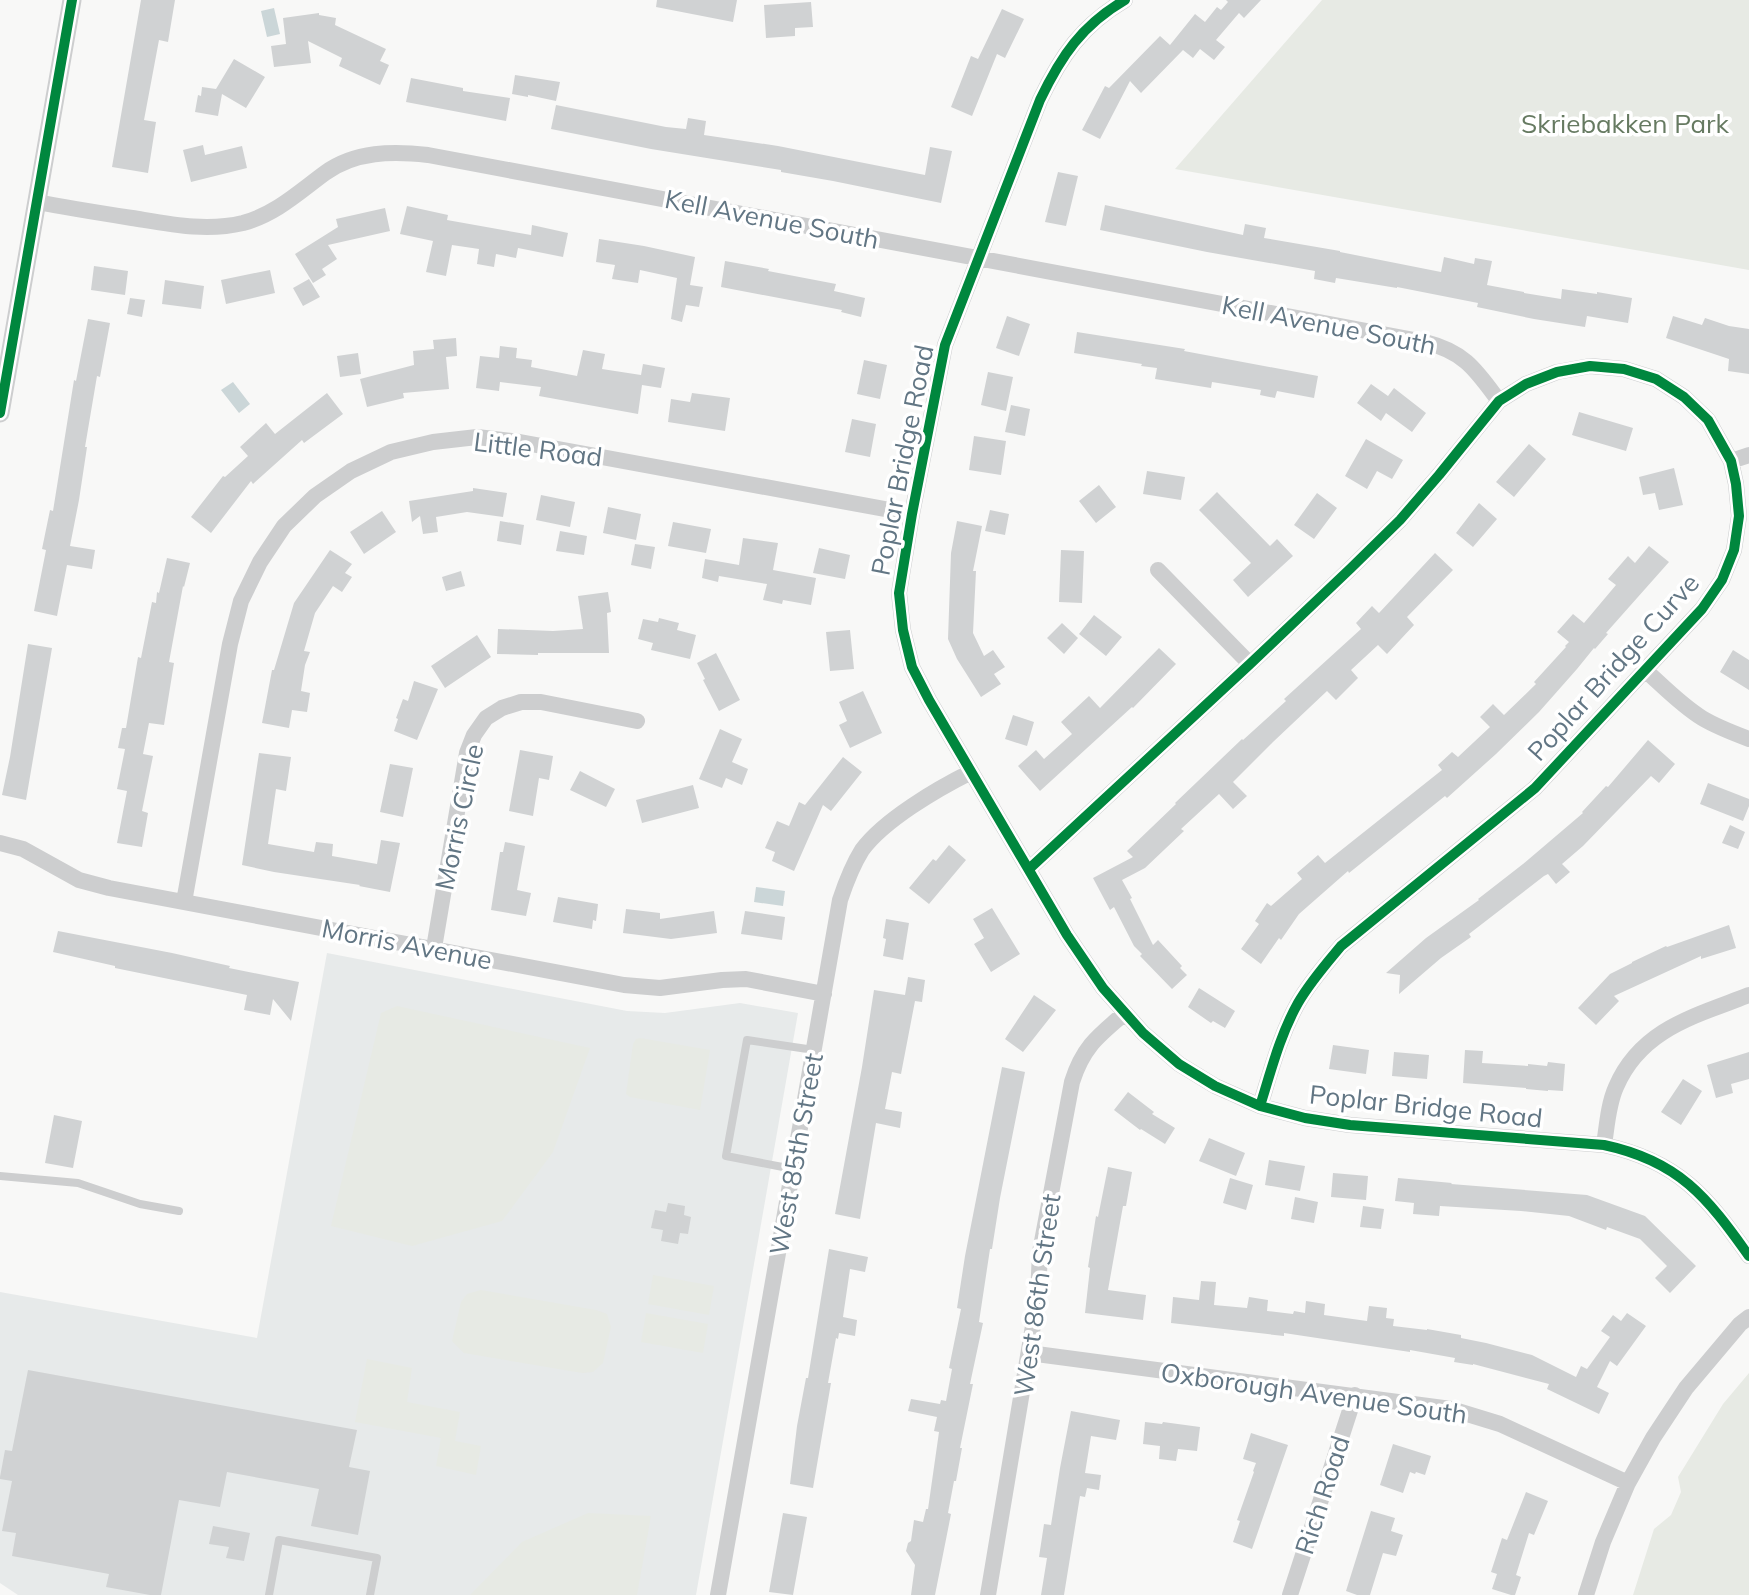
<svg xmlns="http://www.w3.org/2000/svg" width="1749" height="1595" font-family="Mulish,sans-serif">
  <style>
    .built { fill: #e7eaea }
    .green { fill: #e7eae4 }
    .water { fill: #cbd6d8 }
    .building { fill: #d0d2d3 }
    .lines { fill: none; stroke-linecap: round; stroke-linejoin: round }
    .service { stroke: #cdcecf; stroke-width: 8 }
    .minor { stroke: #cdcecf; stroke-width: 16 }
    .tertiary { stroke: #cdcecf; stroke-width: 19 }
    .cycleway-casing { stroke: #fff; stroke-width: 15 }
    .cycleway { stroke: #00873e; stroke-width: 10 }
    .labels { text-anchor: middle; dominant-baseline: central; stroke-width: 7; stroke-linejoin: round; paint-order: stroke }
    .park-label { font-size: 26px; fill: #667a61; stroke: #fff }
    .street-label { font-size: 26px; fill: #627684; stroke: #fff }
  </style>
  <rect width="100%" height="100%" fill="#f8f8f7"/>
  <path class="built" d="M327 953 627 1011 665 1013 740 1003 798 1013 696 1595H18L0 1583V1292L257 1338Z"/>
  <path class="green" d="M1322 0H1749V270L1175 169Z
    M397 1006 590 1048 553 1152 502 1221 412 1246 331 1226 381 1013Z
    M640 1038 710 1050 700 1110 630 1097 626 1094 633 1044 636 1039Z
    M653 1275 714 1286 709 1315 648 1304Z
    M481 1290 596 1310 607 1314 611 1327 603 1363 593 1372 582 1373 464 1353 452 1341 461 1302 467 1294Z
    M646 1313 708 1324 703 1353 641 1342Z
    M367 1359 412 1368 407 1402 460 1412 455 1441 481 1446 476 1475 436 1466 441 1438 355 1422Z
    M1749 1373V1595H1633L1654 1529 1671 1515 1681 1492 1678 1477 1723 1404Z
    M588 1513 651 1516 637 1595H470L522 1542Z"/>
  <path class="water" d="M274 8 280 34 267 37 261 11Z
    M233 382 250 404 239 413 221 390Z
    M756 887 785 891 783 906 754 902Z"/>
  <path class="building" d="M141 0H175L168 42 159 40 144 120 156 122 148 173 112 167Z
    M657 0H737L733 22 656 7Z
    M1226 0H1261L1244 18 1239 13 1216 40 1225 47 1214 60 1200 49 1193 58 1183 50 1141 93 1130 81 1100 139 1082 130 1105 86 1109 88 1160 36 1170 45 1195 14 1205 22 1217 7 1221 10 1228 2Z
    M811 2 813 27 795 28V36L766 38 764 5Z
    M1002 9 1024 19 1005 58 997 54 972 116 951 107 971 56 978 59Z
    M319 13V15L336 18 335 25 386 49 380 61 389 65 380 85 339 66 342 58 308 41 311 63 274 67 271 46 286 44 283 18Z
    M234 59 265 77 246 108 222 94 218 116 195 112 198 95 201 96 202 87 216 89Z
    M515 75 560 82 556 101 528 95V97L512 94Z
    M411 78 463 88V91L510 98 506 121 406 102Z
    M556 105 666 127 686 129 688 118 706 121 704 135 778 146 925 175 930 147 952 151 941 203 833 181 781 172V170L651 149 551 129Z
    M203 145 205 155 242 146 247 168 191 182 183 150Z
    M1058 172 1078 176 1066 226 1045 222Z
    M1105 205 1243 235 1245 224 1266 228 1264 238 1340 251V252L1441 272 1444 257 1474 264 1475 258 1492 261 1487 285 1524 292V293L1561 299 1562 289 1597 294V292L1632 298 1628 323 1587 316 1585 327 1534 319 1477 307 1478 303 1397 287V288L1336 278 1335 283 1314 279 1315 271 1207 252 1100 230Z
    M407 206 448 215 447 220 531 235 532 225 568 233 563 257 518 248 516 258 496 254 494 267 477 264 479 249 452 245 446 276 426 272 433 241 400 234Z
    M385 208 390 231 328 245 337 259 322 269 326 275 313 283 295 254 338 227 336 219Z
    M599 239 644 246 695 257 690 285 703 287 699 307 686 305 682 322 671 319 677 278 640 270 638 283 612 279 615 265 596 262Z
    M725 261 769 269 768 271 836 284 834 291 865 298 861 317 841 312 842 310 721 287Z
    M94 266 128 271 125 295 91 290Z
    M270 270 275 293 226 304 221 280Z
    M309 279 320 297 303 306 293 288Z
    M165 280 204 286 201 309 162 304Z
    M130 298 145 300 142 317 127 314Z
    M1007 316 1030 324 1019 356 996 348Z
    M1673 316 1702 325 1705 318 1729 326 1749 329V374L1728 371 1729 359 1666 338Z
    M88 319 110 323 100 377 97 376 85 447H87L79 500 70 546 95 550 92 569 67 565 57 616 34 611 46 550 42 549 50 510 53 511 74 380 76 381Z
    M1077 332 1185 349 1184 351 1318 376 1314 398 1277 391 1275 398 1260 395 1261 390 1212 382 1211 388 1155 379 1157 368 1141 366 1142 364 1074 353Z
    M456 338 457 356 446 357 449 389 403 393 404 398 367 407 360 379 414 365 413 351 434 349 433 340Z
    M500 346 517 348 516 358 532 360 531 367 577 376 583 350 605 354 602 369 641 375 643 364 665 368 661 388 642 385 638 414 539 396 541 387 500 382 499 391 476 388 480 356 499 358Z
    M358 353 361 374 340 377 337 356Z
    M864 360 887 365 880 399 857 394Z
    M988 372 1013 377 1006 411 981 405Z
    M1371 384 1388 396 1394 388 1426 413 1412 432 1386 413 1381 421 1357 403Z
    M327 393 343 414 304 443 302 440 253 484 251 481 211 533 191 517 223 476 225 477 248 456 240 447 266 423 275 434Z
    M692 393 730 398 725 431 668 422 671 399 690 402Z
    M1011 405 1030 409 1025 436 1005 432Z
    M1579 412 1633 428 1626 451 1572 435Z
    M852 419 876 424 870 457 845 452Z
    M974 436 1006 441 1001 475 969 470Z
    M1366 439 1403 460 1392 479 1377 471 1367 489 1345 476Z
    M1529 444 1546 459 1514 497 1496 482Z
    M1674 468 1683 505 1659 510 1655 493 1643 495 1639 477Z
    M1147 471 1185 477 1181 500 1143 494Z
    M1099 485 1116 507 1096 523 1079 501Z
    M473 488 507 493 503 517 467 512 436 517 438 532 423 534 420 516 412 522 409 501 473 491Z
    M1217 492 1270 546 1277 539 1293 556 1248 597 1233 580 1251 563 1199 510Z
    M1317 493 1337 508 1314 539 1294 525Z
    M541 495 575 502 570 527 536 520Z
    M1479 503 1497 519 1473 547 1456 533Z
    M608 507 641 514 636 540 603 533Z
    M990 510 1009 514 1005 535 985 531Z
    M382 511 396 532 364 554 350 532Z
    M500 521 524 525 521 545 497 541Z
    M957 521 982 526 973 571H976L973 633 984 656 993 650 1005 667 994 674 1001 684 981 697 957 659 948 639 951 553Z
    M673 522 711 529 706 553 668 546Z
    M560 531 587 536 584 555 556 551Z
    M743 538 778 543 773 570 816 578 811 605 783 600 782 604 763 600 767 584 719 576 718 582 702 578 705 559 739 565Z
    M635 544 655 547 651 569 631 565Z
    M1649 546 1669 562 1606 633 1608 634 1595 649 1594 648 1577 669 1539 712 1496 754 1447 798 1445 796 1349 873 1348 871 1299 914 1281 940 1279 938 1261 964 1241 949 1259 924 1255 921 1267 903 1271 906 1302 879 1297 873 1318 855 1325 863 1442 770 1438 765 1452 752 1458 757 1490 727 1480 717 1493 704 1504 715 1536 684 1534 682 1566 647 1565 646 1569 642 1557 632 1573 614 1584 623 1616 585 1608 579 1628 556 1635 563Z
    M819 548 850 555 845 579 813 573Z
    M330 550 352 564 345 573 352 577 342 592 333 586 315 613 304 651 310 652 305 665 301 691 310 693 307 712 292 710 289 728 262 723 272 670H274L294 603Z
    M1061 550 1084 551 1082 603 1059 602Z
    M1435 553 1453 570 1407 617 1414 625 1387 654 1378 645 1351 670 1358 678 1336 700 1327 691 1273 742 1233 782 1247 796 1233 809 1219 794 1181 829 1184 831 1145 868 1122 880 1132 898 1130 899 1153 945 1158 940 1182 966 1180 968 1187 975 1172 989 1140 956 1142 954 1134 946 1114 907 1110 910 1093 878 1133 857 1127 851 1176 804 1175 803 1242 739 1243 740 1286 701 1284 699 1361 629 1356 623 1372 606 1379 613Z
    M167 558 190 563 184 587 183 586 169 662 174 663 164 725 149 723 143 754 153 756 142 811 148 813 142 847 117 843 127 791 117 789 125 749 118 748 122 728H126L138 657 141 658 152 602 156 603 157 592 159 593Z
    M461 571 465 586 446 591 442 577Z
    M608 592 611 612 607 613 609 653H538V655L497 654 498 629 553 631 583 629 578 596Z
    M1094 615 1122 637 1106 656 1079 634Z
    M659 618 679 623 677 630 696 635 690 659 651 650 653 643 638 639 643 619 658 622Z
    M1062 623 1078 638 1064 654 1047 638Z
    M850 630 854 669 830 671 826 632Z
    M477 635 491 657 445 688 431 666Z
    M28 644 52 648 26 800 2 795 10 757Z
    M1159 648 1176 664 1133 708 1132 707 1040 791 1018 766 1036 750 1044 759 1072 734 1061 722 1089 696 1100 708Z
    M1733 650 1749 660V690L1720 672Z
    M716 653 740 700 719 711 703 680 705 679 697 663Z
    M414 681 438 689 417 740 394 731 398 719 396 718 403 699 408 701Z
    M863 691 882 733 850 748 839 725 847 721 839 702Z
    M1013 715 1034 722 1027 746 1005 739Z
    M720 729 742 739 732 762 748 769 742 785 726 778 722 788 699 779Z
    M1648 740 1675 764 1659 783 1651 776 1583 846 1562 864 1570 872 1556 884 1548 874 1544 876 1469 934 1471 937 1441 958 1399 994 1400 975 1386 973 1426 938 1479 900 1478 899 1523 864 1583 813 1582 812 1606 786 1608 787Z
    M520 750 553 756 549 780 539 778 533 816 509 811Z
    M259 753 291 757 286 791 276 789 268 844 314 852 316 842 333 844 332 856 377 864 381 840 400 843 390 892 359 886 360 885 274 872 242 865Z
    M843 757 862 772 831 811 823 805 794 871 772 861 775 852 765 848 777 821 789 826 799 802 805 805Z
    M390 764 413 768 403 817 380 812Z
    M580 771 615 789 606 807 570 790Z
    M1708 783 1749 799V806L1743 821 1700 804Z
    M693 785 699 808 642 823 636 800Z
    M1730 825 1745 832 1738 849 1722 843Z
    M505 842 525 846 517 890 531 893 526 916 491 910 500 852H503Z
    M949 845 966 860 929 904 909 888 933 859 936 861Z
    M558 897 598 904 596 921 593 920 592 929 553 922Z
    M992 908 1020 954 991 972 974 944 984 938 973 919Z
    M626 909 660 913V919L714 911 717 933 671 939 623 933Z
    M745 911 785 917 782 940 741 934Z
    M886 919 909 923 903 960 883 956 886 939 883 938Z
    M1729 925 1736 948 1701 959V956L1614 996 1619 1001 1596 1025 1578 1008 1610 974 1632 963V962L1666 946 1667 947Z
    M58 931 172 953 230 966 229 968 299 982 291 1021 273 999 270 1015 244 1010 247 995 115 968V966L53 952Z
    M908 977 925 980 922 1002 915 1001 901 1074 892 1072 885 1109 902 1112 900 1128 876 1123 860 1219 835 1214 862 1067 874 990 905 995Z
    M1199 988 1235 1011 1225 1028 1213 1021 1211 1023 1188 1007Z
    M1034 995 1056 1010 1023 1052 1005 1039Z
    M1333 1045 1369 1050 1366 1074 1329 1069Z
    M1465 1050 1483 1051 1482 1063 1528 1066V1064L1547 1066 1548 1062 1565 1064 1563 1091 1548 1090V1091L1526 1089V1088L1463 1083Z
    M1394 1052 1429 1055 1427 1079 1392 1076Z
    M1749 1052V1079L1731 1084 1733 1093 1716 1098 1707 1065Z
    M1002 1067 1025 1072 1000 1198 992 1249H990L979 1322 983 1323 970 1384H973L960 1448H962L956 1481H954L948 1513 951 1514 935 1595H911L915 1565 906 1551 908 1543 911 1541 914 1520 923 1522 926 1509H928L939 1432 934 1431 937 1417 908 1411 911 1399 940 1404 941 1400 946 1401 952 1369 949 1368 961 1309 957 1308 965 1256Z
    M1683 1079 1702 1091 1681 1125 1661 1112Z
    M1128 1092 1154 1112 1152 1114 1175 1128 1165 1144 1141 1129 1140 1130 1114 1110Z
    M54 1115 82 1121 73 1168 45 1163Z
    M1209 1138 1245 1153 1236 1176 1199 1161Z
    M1269 1160 1305 1166 1300 1191 1265 1185Z
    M1108 1167 1132 1172 1126 1206H1123L1108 1290 1146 1295 1143 1320 1085 1313 1090 1268 1088 1267 1096 1216 1098 1217Z
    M1333 1173 1368 1176 1366 1200 1331 1197Z
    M1230 1178 1253 1185 1246 1210 1223 1203Z
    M1398 1178 1452 1183 1451 1184 1587 1195 1645 1216 1696 1266 1670 1293 1655 1278 1667 1266 1640 1239 1607 1227 1606 1230 1569 1216 1521 1211 1440 1206 1439 1216 1413 1214 1414 1203 1395 1201Z
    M1295 1197 1318 1202 1314 1223 1291 1219Z
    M668 1203 685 1206 684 1215 691 1217 688 1234 680 1233 678 1244 661 1241 663 1230 651 1228 655 1210 666 1212Z
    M1363 1206 1384 1209 1381 1229 1360 1227Z
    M829 1249 868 1257 865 1272 850 1269 843 1317 857 1320 855 1336 839 1333 838 1339 836 1338 828 1383H831L813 1488 790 1484 797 1426 806 1378H808Z
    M1201 1281 1216 1282 1214 1305 1247 1308 1249 1297 1268 1300 1267 1311 1293 1314 1294 1311 1305 1313 1306 1301 1325 1304 1324 1315 1367 1321 1369 1306 1387 1308 1386 1318 1394 1319 1393 1326 1427 1330V1329L1461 1335V1338L1486 1343 1532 1355 1576 1377 1581 1366 1587 1369 1610 1337 1601 1331 1613 1315 1621 1321 1627 1313 1646 1326 1617 1366 1610 1361 1597 1387 1609 1393 1599 1414 1547 1389 1549 1384 1473 1364V1365L1454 1362 1455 1358 1410 1350V1352L1284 1333V1336L1171 1323 1173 1297 1199 1300Z
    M28 1370 357 1430 349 1467 370 1471 358 1535 311 1526 319 1489 227 1472 220 1507 179 1500 161 1595H150L106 1587 109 1574 12 1556 16 1533 2 1531 12 1481 0 1479V1477L5 1450 12 1451Z
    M1071 1411 1120 1420 1116 1440 1091 1436 1085 1473 1101 1475 1099 1490 1087 1488 1085 1497 1080 1496 1064 1595H1041L1047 1558 1039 1557 1044 1524 1051 1525 1060 1468Z
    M1145 1422 1162 1424 1163 1422 1200 1427 1197 1451 1178 1449 1176 1461 1159 1459 1160 1446 1143 1444Z
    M1251 1433 1288 1445 1252 1549 1233 1542 1240 1521 1237 1520 1254 1472 1253 1471 1256 1463 1243 1459Z
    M1393 1444 1431 1456 1425 1475 1416 1472 1415 1474 1410 1472 1403 1493 1380 1485Z
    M1526 1492 1548 1501 1534 1535 1529 1533 1516 1575 1521 1577 1515 1595H1511L1492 1589 1497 1574 1491 1572 1502 1538 1507 1540Z
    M1371 1511 1395 1518 1391 1531 1403 1535 1396 1556 1383 1553 1370 1595H1357L1346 1591Z
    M783 1513 807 1517 793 1595 769 1592Z
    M213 1526 250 1533 244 1561 226 1558 229 1547 209 1544Z"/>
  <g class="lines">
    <path class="service" d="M793 1169 726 1156 747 1040 814 1050
      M0 1176 78 1183 140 1204 179 1211
      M269 1595 279 1540 377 1558 370 1595"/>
    <path class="minor" d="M1125 0C1082 25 1061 56 1040 100L945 345 912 514 899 593 903 630 912 667 929 700 1067 935 1103 988 1143 1033 1179 1064 1215 1086 1260 1106 1305 1118 1350 1125 1604 1145C1679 1161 1707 1197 1749 1256
      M37 202C68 208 100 213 132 218 169 224 206 232 243 223 276 214 299 192 325 173 355 151 393 151 428 155L1425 342C1465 352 1476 370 1499 401
      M1731 461 1749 455
      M1158 570 1250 664
      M1645 670C1664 687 1681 705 1702 718 1717 727 1733 733 1749 739
      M0 843 23 849 79 880 109 888 624 985 660 988 722 980 746 979 824 994
      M1029 869 1250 664 1351 568 1400 520 1439 475 1499 401 1526 384 1557 372 1590 366 1624 369 1656 379 1684 397 1708 420 1731 461 1736 484 1739 516 1734 550 1722 580 1702 609 1535 788 1341 946C1326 964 1310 982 1298 1003 1280 1035 1271 1071 1260 1106
      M184 902 230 644 241 601 260 562 284 526 315 496 351 471 391 452 433 442 477 437 520 442 912 514
      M434 948 467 753 474 735 486 718 502 708 521 702H541L637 721
      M1604 1145C1607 1126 1608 1105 1616 1087 1641 1029 1695 1016 1749 995
      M1029 1353 1451 1409 1500 1424 1628 1483
      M718 1595 840 900C846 882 852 866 862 850 884 820 937 789 971 772
      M988 1595 1038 1296 1040 1252 1072 1082C1083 1047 1098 1036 1125 1013
      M1290 1595 1355 1395
      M1586 1595 1603 1542 1628 1483 1653 1438 1686 1388 1740 1324 1749 1317"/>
    <path class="tertiary" d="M0 413 72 0"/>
    <g class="cycleway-casing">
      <path id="cycleway" d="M1125 0C1082 25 1061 56 1040 100L945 345 912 514 899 593 903 630 912 667 929 700 1067 935 1103 988 1143 1033 1179 1064 1215 1086 1260 1106 1305 1118 1350 1125 1604 1145C1679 1161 1707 1197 1749 1256
        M0 413 72 0
        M1029 869 1250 664 1351 568 1400 520 1439 475 1499 401 1526 384 1557 372 1590 366 1624 369 1656 379 1684 397 1708 420 1731 461 1736 484 1739 516 1734 550 1722 580 1702 609 1535 788 1341 946C1326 964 1310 982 1298 1003 1280 1035 1271 1071 1260 1106"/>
    </g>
    <use href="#cycleway" class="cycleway"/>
  </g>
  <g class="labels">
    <g class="park-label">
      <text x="1625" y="123">Skriebakken Park</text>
    </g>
    <g class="street-label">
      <text transform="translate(772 219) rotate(11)">Kell Avenue South</text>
      <text transform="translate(1329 325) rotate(11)">Kell Avenue South</text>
      <text transform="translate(538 449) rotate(7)">Little Road</text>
      <text transform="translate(902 460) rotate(-79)">Poplar Bridge Road</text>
      <text transform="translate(1613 667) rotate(-48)">Poplar Bridge Curve</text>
      <text transform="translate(459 817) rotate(-78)">Morris Circle</text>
      <text transform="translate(407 944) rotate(11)">Morris Avenue</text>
      <text transform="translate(1426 1106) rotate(6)">Poplar Bridge Road</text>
      <text transform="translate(796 1154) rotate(-80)">West 85th Street</text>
      <text transform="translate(1037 1295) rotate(-82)">West 86th Street</text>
      <text transform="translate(1314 1393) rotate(8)">Oxborough Avenue South</text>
      <text transform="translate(1322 1495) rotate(-72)">Rich Road</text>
    </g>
  </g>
</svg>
